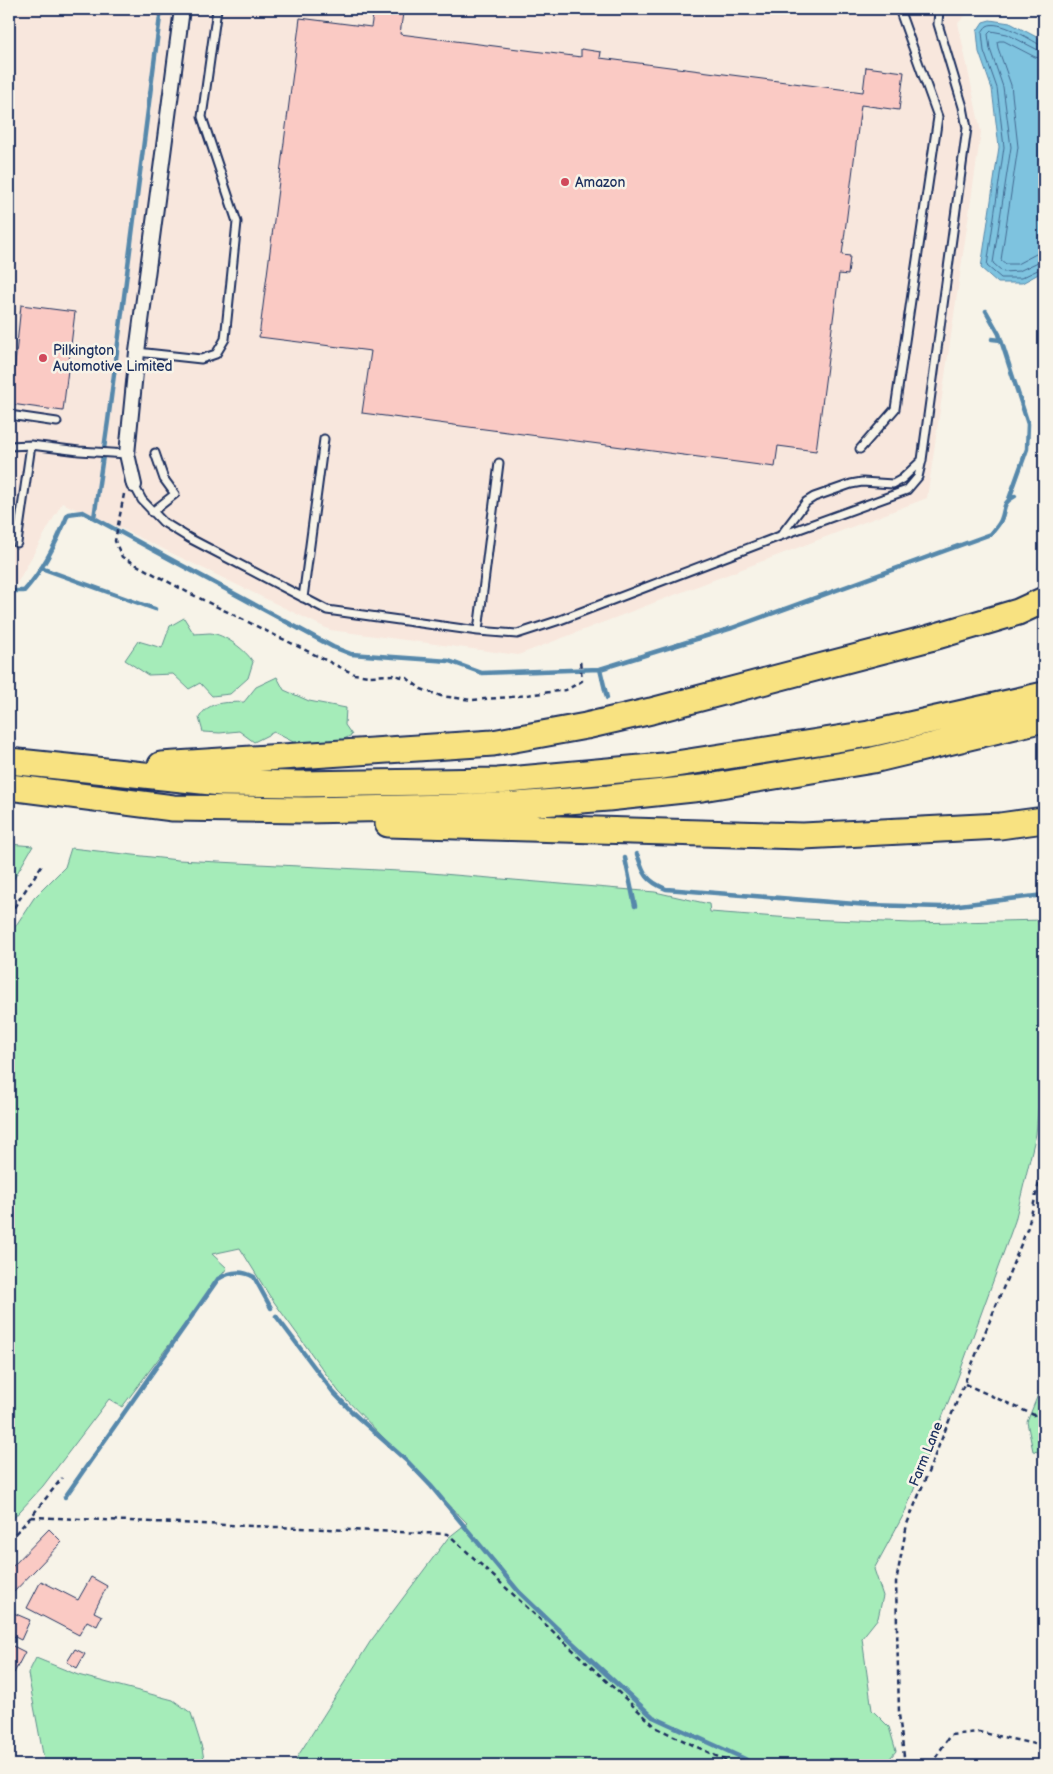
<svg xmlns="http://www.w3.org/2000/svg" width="1053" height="1774" font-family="'Balsamiq Sans',sans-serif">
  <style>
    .built { fill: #f8e7dd }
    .green { fill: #a5ecb9; stroke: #608e8c }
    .water { fill: #7ec3df; stroke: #5688ab }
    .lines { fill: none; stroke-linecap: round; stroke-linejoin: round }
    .shore { stroke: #436a92; stroke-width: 1 }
    .stream { stroke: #5688ab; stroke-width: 4.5 }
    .building { fill: #facac4; stroke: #1b2f5e }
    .service-casing { stroke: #1b2f5e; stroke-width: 11 }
    .minor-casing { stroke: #1b2f5e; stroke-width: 18 }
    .motorway-casing { stroke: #1b2f5e; stroke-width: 29 }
    .path { stroke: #1b2f5e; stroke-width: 2.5; stroke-dasharray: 5 4; stroke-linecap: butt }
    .service { stroke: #f7f3e8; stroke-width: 7 }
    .minor { stroke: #f7f3e8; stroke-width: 14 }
    .motorway { stroke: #f8e281; stroke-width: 25 }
    .poi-dot { fill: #d1495b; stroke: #f7f3e8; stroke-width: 2 }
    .labels { text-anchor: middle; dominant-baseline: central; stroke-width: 5; stroke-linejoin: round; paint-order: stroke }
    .poi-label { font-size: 14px; fill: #1b2f5e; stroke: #f7f3e8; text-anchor: start }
    .street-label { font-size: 14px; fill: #1b2f5e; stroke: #f7f3e8 }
  </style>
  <rect width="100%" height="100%" fill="#f7f3e8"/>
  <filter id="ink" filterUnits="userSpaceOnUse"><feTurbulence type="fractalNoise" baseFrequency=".02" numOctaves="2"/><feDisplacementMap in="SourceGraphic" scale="10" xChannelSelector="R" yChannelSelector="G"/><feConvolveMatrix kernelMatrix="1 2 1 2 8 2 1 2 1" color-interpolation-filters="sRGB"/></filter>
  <g filter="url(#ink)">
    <path class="built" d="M9 9H972L958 23 981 132 927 498 518 655 330 630 122 529 62 503 16 585H9Z
      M1020 9H1044V19L1035 13Z"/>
    <path class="green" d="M184 618 194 634C199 634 205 633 210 633 224 634 246 650 253 662L248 678 230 694 212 696 200 683 189 689 173 674 148 675 125 660 138 641 162 648 170 626Z
      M9 625H14L9 683Z
      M277 677 284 690 309 701 346 708 345 725 352 735 338 742 301 746 274 732 254 742 239 731 220 733 203 732 199 718C209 700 226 703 244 702L256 687Z
      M9 844 33 846 9 887Z
      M71 848 178 860 419 872 655 892 709 904 710 912 804 919 912 923 1044 920V1048L1036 1134 1015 1221 958 1377 905 1512 874 1569 883 1596 878 1618 862 1638 872 1710 889 1727 896 1751 886 1763V1765H297L296 1759 370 1642 448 1538 467 1523 339 1392 269 1295 240 1248 212 1254 227 1268 122 1407 109 1399 43 1486 9 1523V936L34 898 65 867Z
      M1044 1380V1453L1033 1451 1027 1422Z
      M36 1658 78 1675 173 1700 191 1713 202 1748 205 1765H45L28 1674Z"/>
    <path class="water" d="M990 20 1010 23 1044 41V271L1022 283H998L981 268 999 147 992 89 979 52 977 31 983 22Z"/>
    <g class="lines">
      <path class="shore" d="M1044 45H1040C1030 39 998 19 987 26 985 27 983 31 982 32L984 51 997 88 1004 147 987 266 1001 278H1021L1044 267
        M1044 51 1038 50 1007 34 991 31 988 34 990 49 1003 87 1011 147 993 263 1003 272 1019 271 1038 262 1044 261
        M1044 59 1035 57 1004 41H999L997 42 998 48 1011 85 1018 147 1001 260 1006 264H1017L1036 254 1044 253"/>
      <path class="stream" d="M986 311 999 334 1028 424 1027 449 1009 499
        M992 339 1001 340
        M94 518 108 421 161 9
        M41 568 155 609
        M9 591H24C44 569 57 542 68 514L83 512 333 647 351 654 449 661 482 673 600 669 732 628 991 534C994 530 999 525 1001 520 1006 508 1001 504 1015 496
        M600 669 607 698
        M637 854C644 874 646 881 666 889L868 905 942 907 1044 895
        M625 858 635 906
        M276 1316 333 1392 354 1414 408 1462 431 1486 519 1592 564 1635 653 1717 745 1759 754 1765
        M65 1497 218 1279C229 1272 242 1270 254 1277L271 1308"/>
    </g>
    <path class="building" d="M374 9 403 13 400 34 581 57V49L601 52 600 58 863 92 866 67 904 72 899 110 861 105 842 255 850 256 848 275 839 274 816 451 778 446 775 467 362 413 371 351 259 337 300 18 371 27Z
      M21 305 75 312 63 411 11 404Z
      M49 1529 62 1542 9 1597V1570Z
      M91 1577 107 1586 94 1612 102 1616 97 1626 87 1621 79 1635 27 1608 41 1581 78 1600Z
      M9 1611 30 1620 21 1640 9 1634Z
      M9 1644 25 1652 14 1673 9 1671Z
      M75 1649 85 1654 77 1668 67 1662Z"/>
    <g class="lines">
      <g class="service-casing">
        <path id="service" d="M137 352 201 359 216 354 225 339 237 222 202 117 217 9
          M9 415 57 422
          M9 446 31 445 79 451 127 454
          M860 449 895 409 938 117 899 9
          M134 485 142 500 163 522 189 538 327 610 478 631 517 634 560 620 780 536 907 490 918 477 922 460 967 128 963 107 938 24 939 9
          M152 512 175 494 164 479 155 453
          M781 535 806 502 814 497 851 484 862 482 893 484 902 479 922 460
          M17 543 31 445
          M303 598 324 439
          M478 631 499 463"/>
      </g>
      <g class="minor-casing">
        <path id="minor" d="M134 485 127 454 137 352 182 9"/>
      </g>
      <g class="motorway-casing">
        <path id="motorway" d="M9 761 221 783 299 784 498 781 663 766 869 734 1044 695
          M161 765 493 743 586 726 651 711 930 638 1018 612 1044 600
          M9 787 173 808 306 810 501 806 608 798 702 788 873 760 1044 719
          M388 824 803 836 1000 826 1044 820"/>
      </g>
      <path class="path" d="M124 494 115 541 122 557 189 593 354 674 368 676 393 675 407 678 421 689 441 696 472 700 511 697 566 690 582 681 580 660
        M9 915 42 865
        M965 1384 1034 1415 1044 1410
        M31 1517 448 1534 657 1728 735 1765
        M9 1540 31 1517 62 1478
        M905 1765 899 1714 896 1582 907 1524 1028 1227 1044 1163
        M931 1765 950 1735 979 1732 1044 1746"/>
      <use href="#service" class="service"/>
      <use href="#minor" class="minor"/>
      <use href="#motorway" class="motorway"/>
    </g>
  </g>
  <g class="poi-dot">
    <circle cx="565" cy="182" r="5"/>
    <circle cx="43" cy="358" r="5"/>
  </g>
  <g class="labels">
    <g class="poi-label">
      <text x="575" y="182">Amazon</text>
      <text x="53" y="350">Pilkington<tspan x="53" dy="16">Automotive Limited</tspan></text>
    </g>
    <g class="street-label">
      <text transform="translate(926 1454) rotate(-68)">Farm Lane</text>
    </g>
  </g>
  <rect width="1053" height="1774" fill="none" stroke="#f7f3e8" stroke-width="30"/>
  <rect x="15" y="15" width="1023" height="1744" fill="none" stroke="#1b2f5e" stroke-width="2" filter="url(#ink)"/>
</svg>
